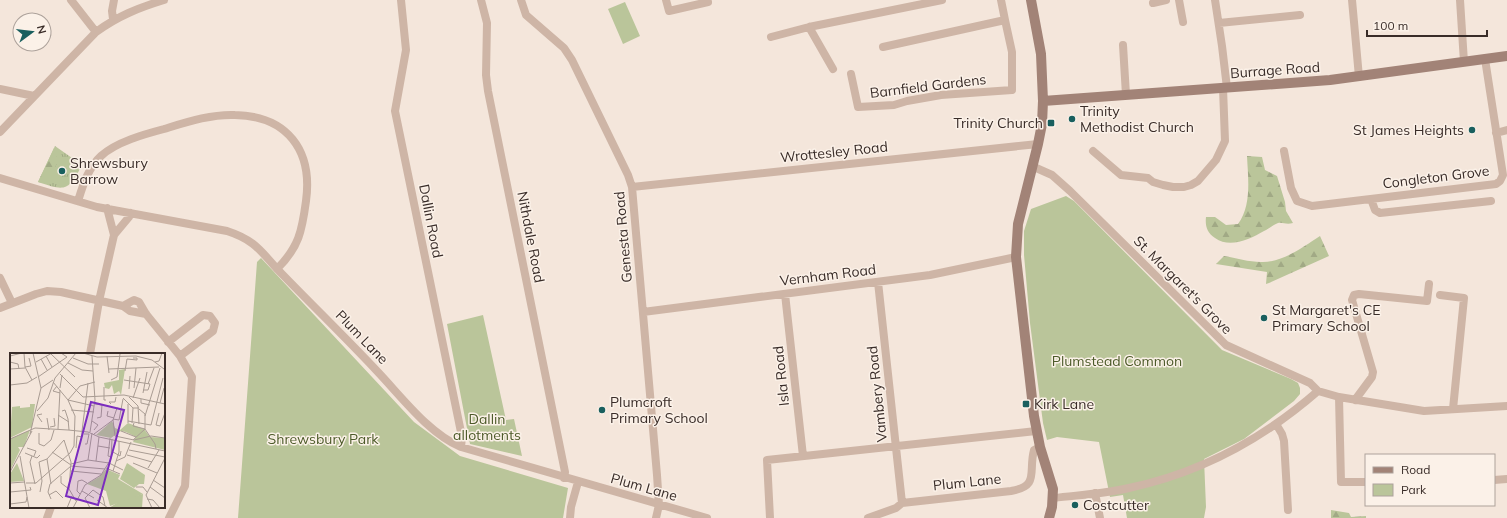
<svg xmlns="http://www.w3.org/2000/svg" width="1507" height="518" font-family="Mulish,sans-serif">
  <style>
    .grass { fill: url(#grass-tufts) }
    .forest { fill: url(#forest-firs) }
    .green { fill: #bac59a }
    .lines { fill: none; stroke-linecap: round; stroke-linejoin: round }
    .street { stroke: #ceb5a6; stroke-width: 8 }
    .secondary { stroke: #a28377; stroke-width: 10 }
    .poi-dot { fill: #195f5e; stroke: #fbf1e8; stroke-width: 1.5 }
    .labels { text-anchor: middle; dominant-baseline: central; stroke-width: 3; stroke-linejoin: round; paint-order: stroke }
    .street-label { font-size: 14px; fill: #392c28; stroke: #fbf1e8 }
    .poi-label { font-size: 14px; fill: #392c28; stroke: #fbf1e8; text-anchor: start }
    .park-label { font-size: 14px; fill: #4c5a29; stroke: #fbf1e8 }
    .inset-road { fill: none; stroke: #a99c93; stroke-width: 1 }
    .view { fill: #7b2cbf; fill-opacity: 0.15; stroke: #7b2cbf; stroke-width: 2 }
    .inset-edge { fill: none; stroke: #392c28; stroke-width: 2 }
  </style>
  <defs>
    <pattern id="grass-tufts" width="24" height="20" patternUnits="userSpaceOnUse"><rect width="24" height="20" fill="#bac59a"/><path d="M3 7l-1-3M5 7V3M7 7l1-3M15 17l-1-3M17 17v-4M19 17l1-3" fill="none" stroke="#a1a985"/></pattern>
    <pattern id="forest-firs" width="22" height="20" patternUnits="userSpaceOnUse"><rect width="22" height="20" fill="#bac59a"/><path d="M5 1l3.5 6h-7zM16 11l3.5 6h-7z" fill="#a1a985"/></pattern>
  </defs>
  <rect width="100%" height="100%" fill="#f4e6db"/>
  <path class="grass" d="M55 146 82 165C68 192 65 191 38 182Z"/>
  <path class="forest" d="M54 148 57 152C56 157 58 165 54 169 53 170 51 171 49 172L48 176 43 183 38 182Z
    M1247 156 1262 157 1265 170 1277 176 1285 202 1286 211 1293 223C1286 225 1283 222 1278 223 1273 225 1269 229 1264 231 1250 239 1230 249 1215 238 1207 233 1205 226 1206 217H1215L1226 225 1238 224C1252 205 1248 178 1247 156Z
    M1320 236 1329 256 1269 283 1266 284 1267 272 1216 264 1224 256C1236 258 1249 262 1261 262 1282 263 1303 247 1320 236Z
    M1331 510 1349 513 1351 517 1366 516V518H1331Z"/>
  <path class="green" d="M625 2 640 36 623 44 608 9Z
    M1066 196 1074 201 1222 350 1291 379 1298 383 1300 388V394L1294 401 1244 439 1204 459 1206 507 1204 518H1127L1123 495 1110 497 1099 442 1057 437 1047 440 1043 423 1030 323 1024 255V231L1031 209Z
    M261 258 414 422 460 456 568 488 563 518H238L257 262Z
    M483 315 506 420 514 419 522 456 470 444 447 324Z"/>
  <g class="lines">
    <path class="street" d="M71 0 96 32
      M401 0 406 50 395 111 462 437 461 447
      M481 0 487 23 486 75 488 91 565 472 564 478
      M521 0 526 15 564 48 572 60 628 175 632 187 657 475 659 505 656 518
      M666 0 669 11 708 2
      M1179 0 1183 22
      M1215 0 1222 46 1227 88
      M1352 0 1359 77
      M1460 0 1464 62
      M1153 3 1166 0
      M113 19 112 11 114 0
      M1219 23 1300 15
      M809 27 833 69
      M771 37 809 27 942 0
      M1123 45 1126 95
      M883 47 1005 20 1001 0
      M851 74 858 107 894 105 907 101 941 95 1012 90V52L1005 20
      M0 89 34 96
      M0 132 96 32C118 16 138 8 164 0
      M1496 133 1507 130
      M1093 151 1121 175 1148 178 1153 182 1163 185 1173 187H1184L1191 185 1198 181 1216 160 1225 141 1223 88
      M1284 151 1291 188 1297 201 1312 206 1496 184 1500 181 1503 175 1485 59
      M1034 167 1052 175 1070 191 1226 345 1310 383 1318 391 1339 397 1424 411 1507 406
      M0 178 97 207 227 231C258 241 262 254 283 275 314 307 346 338 376 370 401 396 428 433 461 447L707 518
      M632 187 1038 144
      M1371 199 1375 210 1380 213 1491 201
      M78 201C83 185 88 168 101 156 116 142 145 134 164 129 187 122 211 114 235 115 287 116 313 150 306 201 302 231 299 247 277 269
      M107 208 114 235
      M0 278 12 303
      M878 282 902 503
      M785 294 803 456
      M1440 295 1464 298 1453 409
      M123 306 134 300 139 302 146 314 180 356 192 377 185 486 169 518
      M0 308 36 294 47 291 61 292 123 306 130 311 146 314
      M643 312 930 275 1016 257
      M168 342 203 315 210 316 215 323 213 331 180 356
      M90 354 99 301 114 235 129 217 131 213
      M1339 397 1341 482H1366
      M1355 400 1372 377 1373 372 1352 300 1354 295 1359 294 1427 301 1429 284
      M1276 424 1282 434 1284 441 1288 510
      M1494 480 1507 479
      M1095 493 1100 518
      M1054 498C1078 495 1104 494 1129 488 1200 473 1263 439 1318 391
      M47 518 51 507
      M570 518 571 507 578 482
      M770 518 767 460 1036 431
      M868 518 896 508 902 503 1011 491C1040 486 1028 472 1034 450L1040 447"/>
    <path class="secondary" d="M1031 0 1041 54 1043 101 1042 124 1038 144 1018 224 1016 257 1034 416 1040 447 1053 489 1052 507 1049 518
      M1043 101 1330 80 1507 56"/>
  </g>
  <g class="poi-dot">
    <circle cx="1072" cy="119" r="4"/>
    <rect x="1047" y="119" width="8" height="8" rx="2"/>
    <circle cx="1472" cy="130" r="4"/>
    <circle cx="62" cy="171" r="4"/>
    <circle cx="1264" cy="318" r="4"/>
    <rect x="1022" y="400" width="8" height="8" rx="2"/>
    <circle cx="602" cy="410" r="4"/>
    <circle cx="1075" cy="505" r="4"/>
  </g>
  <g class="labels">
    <g class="street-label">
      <text transform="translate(1275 70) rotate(-4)">Burrage Road</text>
      <text transform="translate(928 86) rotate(-7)">Barnfield Gardens</text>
      <text transform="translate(834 152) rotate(-6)">Wrottesley Road</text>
      <text transform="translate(1436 177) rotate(-7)">Congleton Grove</text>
      <text transform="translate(431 221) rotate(79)">Dallin Road</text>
      <text transform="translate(531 237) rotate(79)">Nithdale Road</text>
      <text transform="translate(623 237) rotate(-95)">Genesta Road</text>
      <text transform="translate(828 275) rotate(-7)">Vernham Road</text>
      <text transform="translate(1183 285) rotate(45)">St. Margaret's Grove</text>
      <text transform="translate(362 337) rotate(46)">Plum Lane</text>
      <text transform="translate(781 376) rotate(-96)">Isla Road</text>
      <text transform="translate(877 394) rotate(-96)">Vambery Road</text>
      <text transform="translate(967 482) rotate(-6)">Plum Lane</text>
      <text transform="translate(644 487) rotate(16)">Plum Lane</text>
    </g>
    <g class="poi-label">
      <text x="1080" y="111">Trinity<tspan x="1080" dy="16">Methodist Church</tspan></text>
      <text x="1043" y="123" text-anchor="end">Trinity Church</text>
      <text x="1464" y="130" text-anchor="end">St James Heights</text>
      <text x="70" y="163">Shrewsbury<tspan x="70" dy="16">Barrow</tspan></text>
      <text x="1272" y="310">St Margaret's CE<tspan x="1272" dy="16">Primary School</tspan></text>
      <text x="610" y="402">Plumcroft<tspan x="610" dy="16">Primary School</tspan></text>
      <text x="1034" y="404">Kirk Lane</text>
      <text x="1083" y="505">Costcutter</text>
    </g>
    <g class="park-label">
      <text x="1117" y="361">Plumstead Common</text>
      <text x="487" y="419">Dallin<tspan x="487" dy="16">allotments</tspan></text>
      <text x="323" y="439">Shrewsbury Park</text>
    </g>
  </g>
  <g transform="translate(10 353)">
    <rect width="155" height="155" fill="#f4e6db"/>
    <path d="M7 110 14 128 0 129V121ZM117 110 135 122 134 131H129L124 135 110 126ZM133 141 132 155H99L113 146Z" fill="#bac59a"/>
    <path d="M115 16 111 42 109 38 104 41 102 32 99 36 95 35 94 30 109 27V17ZM20 51H25L22 74 0 85 2 54 10 53V55L20 54ZM102 68 105 75 110 77 118 70 134 76 140 84 155 85V97L123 89 126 84 116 79 111 78 101 85 86 82ZM20 77 14 94H8L10 97 0 118V86ZM96 116 110 122 108 126 133 141 100 153 96 138 77 131 89 124Z" fill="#bac59a"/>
    <path class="inset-road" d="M14 0 15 14 22 27M73 0 87 4 126 3 142 7 154 16M41 1 65 24M0 3 12 0M36 3 42 14M97 3 99 20M63 5 78 11H89M31 6 37 17M117 6 127 7V5H123M0 9 8 11 9 16M26 9 42 0M145 9 149 8 152 0M58 10 72 17 83 18M15 14 21 13 19 5M0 16 15 15M99 16 149 14M115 18 117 6M50 21 73 44 114 42M28 24 57 4 51 0M101 27 107 24 110 1M114 27 140 31 138 37H133M138 31 144 15M0 32 17 30 27 24M47 33 43 38 50 40M94 34V47H96M31 35 43 27M50 35 52 22M124 35 126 15M119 36 120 23M133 40 137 19M114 42 155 51M119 44 128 53 129 71M113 45 123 55H129M123 45 130 25M131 46V50L140 52M58 47 70 33 85 29M58 47 84 53M150 50 154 35M85 51 92 52 91 64 87 65M101 51 99 49H105L106 44M61 57 84 59M27 58 38 45 45 25 66 0M52 58 55 57 58 66 59 77M98 58 97 63 104 65M149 60 146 72 150 73 155 60M32 61 27 62 32 69M48 62 59 69M135 63 150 15M37 65 39 77M103 66 109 67 113 46M103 67 105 83M82 68 88 72 84 77M118 68 141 72 153 25M118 70V51M122 70 123 55M124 70 123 73 135 76M40 74 45 73 44 65M48 76 50 37M135 76 145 91 146 96M72 78 78 30M111 78 126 84M80 79 85 47 82 3M29 80V91L34 93M20 81 31 35 23 0M74 81H79L77 91H75M84 81 103 67 107 55 111 56M105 83 124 87 141 83 155 85M100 85 98 103 102 104M0 86 25 75 58 77 78 79 89 84 155 98M123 87 135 76V61L129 56M34 93 41 87 44 77M88 93 100 95M17 95 26 98 24 103M66 95 67 83 72 84V78M119 97 155 104M42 99 61 112M103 99 110 103 111 98M15 100 27 105 30 102M117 102 142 109M10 103 19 155M22 103 20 109 25 131M37 106 41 131M78 107 82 80M86 108 89 84M106 108 115 104 121 89M123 110 147 120M61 111 78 107 99 110 113 117M61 113 95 116M96 115 110 121M138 115 149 97M61 118 91 121M103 118 109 99V88M0 119 22 78M51 123V130L59 136M143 127 155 135M0 130 15 129M16 130H26L60 100 64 93 65 63 58 47 43 29M126 134H133L137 139M140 134 155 145M72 138 84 145M0 139 21 137 20 134M30 139 32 128 29 109 37 106 54 87 61 109 59 136 66 148M70 141 67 138 68 128 72 127 77 130M39 142 46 138 53 145M41 146 38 139 40 131 61 113M137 146 143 147 150 155M87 147 98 155M0 151 16 149 17 144M57 155 62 143M63 155 75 132 91 122 101 106 102 86M80 155 75 145 83 137 93 144 95 153M142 155 136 142 155 105"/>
    <path class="view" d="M81 49 114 57 88 152 56 143Z"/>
    <rect width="155" height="155" class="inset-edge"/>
  </g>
  <rect x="1365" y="454" width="130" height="52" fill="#fbf1e8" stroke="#ada29b"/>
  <rect x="1373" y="467" width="20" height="6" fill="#a28377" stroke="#ada29b"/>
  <text x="1401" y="474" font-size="12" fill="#392c28">Road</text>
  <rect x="1373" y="484" width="20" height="12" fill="#bac59a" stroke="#ada29b"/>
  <text x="1401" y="494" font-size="12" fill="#392c28">Park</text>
  <g transform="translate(32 32) rotate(75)"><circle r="19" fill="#fbf1e8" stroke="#ada29b"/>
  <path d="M0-3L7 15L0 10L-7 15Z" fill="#195f5e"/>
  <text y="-6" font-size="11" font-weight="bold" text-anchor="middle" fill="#392c28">N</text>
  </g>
  <path d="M1367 30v6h120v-6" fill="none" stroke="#392c28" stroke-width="2"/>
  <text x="1373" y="30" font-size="12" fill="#392c28" stroke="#fbf1e8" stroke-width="3" paint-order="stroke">100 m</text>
</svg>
